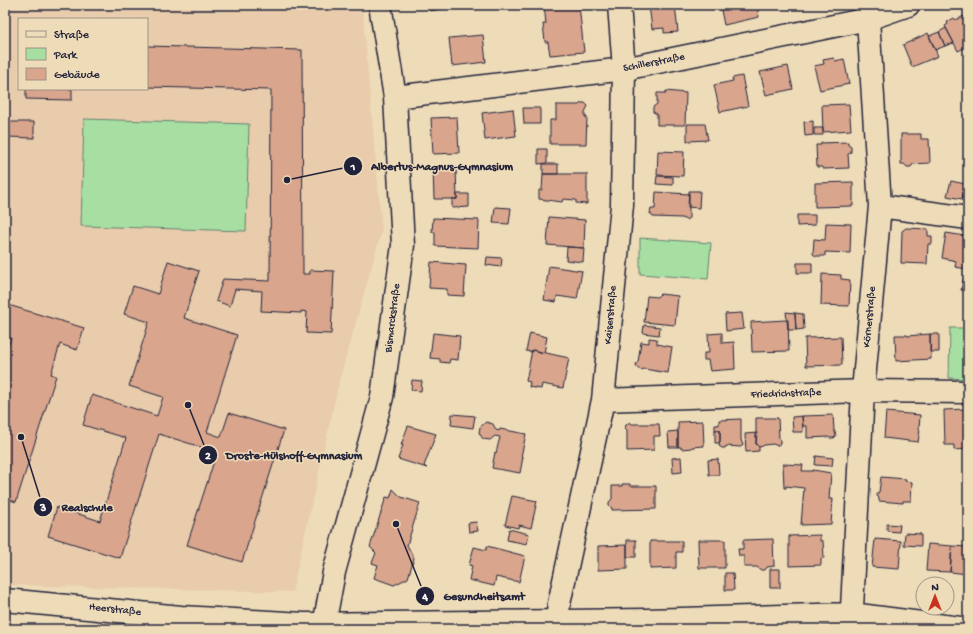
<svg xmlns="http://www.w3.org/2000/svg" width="973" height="634" font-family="'Gochi Hand',sans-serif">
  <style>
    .built { fill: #e8ccac; fill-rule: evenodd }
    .green { fill: #a7dfa3; stroke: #64806f }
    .building { fill: #d9a68d; stroke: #22223b }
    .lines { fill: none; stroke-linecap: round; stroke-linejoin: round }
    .street-casing { stroke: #22223b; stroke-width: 25 }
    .street { stroke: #eedcb9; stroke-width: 22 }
    .labels { text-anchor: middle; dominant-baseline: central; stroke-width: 3; stroke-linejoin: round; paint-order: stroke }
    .street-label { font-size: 11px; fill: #22223b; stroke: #eedcb9 }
    .leader { fill: none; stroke: #22223b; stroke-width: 1.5 }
    .callout-dot { fill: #22223b; stroke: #eedcb9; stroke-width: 1.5 }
    .mark-label { font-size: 12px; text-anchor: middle; font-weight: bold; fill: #fff }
    .callout-label { font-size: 12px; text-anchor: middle; font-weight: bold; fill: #22223b; stroke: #eedcb9; stroke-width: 3; stroke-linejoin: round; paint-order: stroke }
  </style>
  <rect width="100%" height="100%" fill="#eedcb9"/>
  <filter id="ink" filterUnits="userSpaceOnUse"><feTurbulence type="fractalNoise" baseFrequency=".025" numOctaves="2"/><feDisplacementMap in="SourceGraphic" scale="8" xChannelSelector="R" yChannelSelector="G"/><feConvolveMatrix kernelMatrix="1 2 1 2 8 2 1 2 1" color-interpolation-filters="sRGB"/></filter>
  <g filter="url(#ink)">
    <path class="built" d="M5 5H362L382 230 340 378 292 592 5 585ZM19 19H147V89H19Z"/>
    <path class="green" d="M84 119 249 124 246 231 81 226Z
      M640 238 711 243 708 279 640 274Z
      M950 328H968V379L949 378Z"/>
    <path class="building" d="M417 5H441H440L441 9 430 11 429 7 417 8Z
      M544 5H579L584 52 550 55 548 42H545L543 24H546Z
      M649 5H675L678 32 664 33V28L652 29Z
      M720 5H757L759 17 724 25Z
      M968 14V50L966 47 958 51 945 26 948 24 947 22 954 18 956 20Z
      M946 28 954 43 945 46 939 32Z
      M939 32 945 46 935 50 929 36Z
      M928 33 938 56 912 67 903 45Z
      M483 35 486 62 452 66 449 38Z
      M147 46 302 50 303 274H310V270L334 271 331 334 306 333 307 312 301 311V313L261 311 262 291 235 289 230 306 216 301 223 279 270 281 271 90 147 87Z
      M834 58 835 61 844 59 849 84 820 90 814 66 824 64 823 60Z
      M788 66 793 89 766 95 760 72Z
      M742 76 748 106 720 112 714 85 733 81 732 78Z
      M26 89H72V100L26 99Z
      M666 91 686 93 685 125H657V114L653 112V107L657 104V93H666Z
      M581 103H585L588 106 585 112V117H587L586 144H550V120H556V105H579Z
      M849 104 851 130 823 132 822 105Z
      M523 108H540V124H524Z
      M513 109 516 136 485 140 482 113Z
      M457 117 459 153 433 154 431 118Z
      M813 121V135L805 136 804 122Z
      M9 122H34V138L8 137Z
      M687 124H705L708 140 687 141Z
      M814 128H823V135H814Z
      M901 134H921V139H929L930 163 913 164 911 167H907L904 164H901Z
      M848 142V145L851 147V152L848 154 849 168 823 169 822 167H817L816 145H821V143Z
      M538 149H547V163L538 164Z
      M658 151 684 152 683 176 657 175Z
      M543 164H558V174H543Z
      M433 168H456L457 199H434Z
      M543 174H587V204L576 203V200L563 199 562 202 539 199V190H542Z
      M657 176 673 177V185L656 184Z
      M951 181 965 184 962 199 947 196Z
      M853 182V206L815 207V183Z
      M968 185V201L964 200Z
      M689 191H700L699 208 688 207Z
      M656 192 689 194V218L686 220 682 218 653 217 650 213 651 209H655Z
      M457 194H469V207L452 208V199H457Z
      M495 207 511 208 509 224 493 223Z
      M797 215H815V225L797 226Z
      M549 217 585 220 584 248 547 245Z
      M433 218 479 220 478 248 435 246V232H432Z
      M826 223 851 224 850 253 825 252V256H816L813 254 814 239 825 240Z
      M906 228 928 229V236H932V244H928L927 264 901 263 902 231Z
      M946 233 965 236V237H968L967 269 955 267 956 261 942 258Z
      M567 247 584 248 583 262 566 260Z
      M487 257 502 258 501 267 486 265Z
      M168 261 199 271 184 318 237 335 207 432 221 437 229 413 284 430 242 562 187 545 217 452 159 434 120 558 48 536 57 507 100 521 126 438 83 425 92 395 157 416 163 397 129 386 149 322 124 314 133 286 158 294Z
      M431 262 466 265 464 296 447 295V289L429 288Z
      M797 263H812V273H797Z
      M549 266 582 271 577 299 557 296 556 302 544 300Z
      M965 272 968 273V291L961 290Z
      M822 274 841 275V279L850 280 849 306 821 305Z
      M660 294 678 296 675 325 644 322 647 296 657 297Z
      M5 304 84 328 77 350 60 344 51 374 56 376 16 502 5 498V343L9 344 11 338 5 336Z
      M786 312 795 313 796 330H788Z
      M742 313 744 329 726 331 725 314Z
      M795 313 803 314 804 329 796 330Z
      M786 320H788L789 351 752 352 751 322Z
      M644 325 660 327 659 335 643 333Z
      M433 333 460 336 458 360 450 359 449 363 440 362V359L430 358Z
      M530 333 547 337 544 353 532 350 531 352 526 351Z
      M722 333V343L734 342 735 369 710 371 708 360H704V353H709L708 334Z
      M930 334 931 359 896 361 895 335H907V336Z
      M930 334H939V352H930Z
      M841 337 842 365 806 366 805 338Z
      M649 338 657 339V344L672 347 668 373 644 369 641 370 637 368 636 364 638 362 641 342 649 343Z
      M532 350 569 358 563 388 542 384 541 389 529 387 530 382 526 381Z
      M412 380 422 381 421 391 411 390Z
      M965 408H968V424H967Z
      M966 409 968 449 954 450V445H945L944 410Z
      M886 412 920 415 919 430H920L918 442 884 438Z
      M452 414 475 416 473 428 451 425Z
      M833 415 834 430 835 432 836 436 834 438H830L828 437 807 438V426H803L802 416Z
      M802 416 803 432H793L792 417Z
      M756 418H778L779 438 780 440V443L778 446 773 444 764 445 763 446 759 447 756 444Z
      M741 419V440L743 445 741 447 726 446 725 448H722L719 446 720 441V430H715V425H719V420Z
      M703 421 704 446 692 447V448L681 449V447H678V422Z
      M486 422 493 424 496 430 499 431 500 429 526 434 521 457H523L520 473 492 468 495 452 496 453 500 437 495 436 490 440 483 439 479 433 480 427Z
      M630 422 632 424H659L660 436H654V450L627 451V430L625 428 626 425Z
      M408 426 436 434 424 466 427 468 398 459 403 445H401Z
      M715 430H720V441L719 443H715Z
      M678 431V447H669L668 432Z
      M757 433 756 444 759 447V451L746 452 745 434Z
      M816 456 833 458 832 466 815 465Z
      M681 457 682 472 673 473 672 458Z
      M718 459 719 475H709L708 460Z
      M783 464 803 465 802 471H813V470L831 473 829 499H833L831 524 801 525 804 488 786 486V488H784Z
      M881 477 906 479 905 481 912 482 911 501H903V503L879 501V498L877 496V493L879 492Z
      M622 484H630V486H656V509L612 510V508L609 506V502L612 499V486H622Z
      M393 489 401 497 420 503 407 545 414 558 408 578 394 585 374 578 378 565 372 563 376 553 370 547 386 497 390 498Z
      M512 496 537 501 531 528 519 525 518 528 505 525Z
      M476 522 478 531 469 532 468 523Z
      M887 524 900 525 899 532 887 531Z
      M509 529 529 534 527 544 507 540Z
      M905 533 921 534V546L904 545Z
      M820 535V541H823L824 558H821V565L789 566V536Z
      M773 539 774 566 767 567 765 570H761L757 567H744V556H739L738 549H743V540Z
      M875 539 901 541 899 569 872 567Z
      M627 540H636V557H627Z
      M698 540H725V568H699Z
      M650 541H682V552H676V568L650 569Z
      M928 544 952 546 950 572 926 571Z
      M627 545V569L598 570V546Z
      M487 546 525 556 519 582 496 577 494 586 469 580 472 566 469 565 474 547 486 550Z
      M952 546 968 547V574L950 572Z
      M770 569H780V588H770Z
      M725 573H733L734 590H725Z"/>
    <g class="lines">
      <g class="street-casing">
        <path id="street" d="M395 97 624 69 868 19 908 5
          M880 206 968 218
          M603 400 863 391 968 392
          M5 600 181 617 304 624 646 620 851 614 968 629
          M324 625 334 572 382 397 403 245 395 97 380 5
          M851 628 863 391 880 206 868 19 866 5
          M556 629 559 604 603 400 622 205 624 69 619 5"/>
      </g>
      <use href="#street" class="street"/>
    </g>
  </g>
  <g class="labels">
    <g class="street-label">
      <text transform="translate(654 63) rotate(-11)">Schillerstraße</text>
      <text transform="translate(611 315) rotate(-85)">Kaiserstraße</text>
      <text transform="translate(870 317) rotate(-85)">Körnerstraße</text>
      <text transform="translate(393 318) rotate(-83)">Bismarckstraße</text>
      <text transform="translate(786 394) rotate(-2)">Friedrichstraße</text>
      <text transform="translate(115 610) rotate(6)">Heerstraße</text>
    </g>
  </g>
  <path class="leader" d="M287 180L353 166M188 405L208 455M21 437L43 507M396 524L425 596"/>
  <g class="callout-dot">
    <circle cx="287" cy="180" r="4"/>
    <circle cx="188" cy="405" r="4"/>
    <circle cx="21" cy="437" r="4"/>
    <circle cx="396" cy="524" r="4"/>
    <circle cx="353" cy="166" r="10"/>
    <circle cx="208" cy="455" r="10"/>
    <circle cx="43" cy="507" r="10"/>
    <circle cx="425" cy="596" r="10"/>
  </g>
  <g class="mark-label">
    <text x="353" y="170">1</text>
    <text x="208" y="459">2</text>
    <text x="43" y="511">3</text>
    <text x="425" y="600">4</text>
  </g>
  <g class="callout-label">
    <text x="442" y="170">Albertus-Magnus-Gymnasium</text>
    <text x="294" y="459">Droste-Hülshoff-Gymnasium</text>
    <text x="87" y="511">Realschule</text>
    <text x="484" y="600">Gesundheitsamt</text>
  </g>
  <rect width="973" height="634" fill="none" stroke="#eedcb9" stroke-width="20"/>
  <rect x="10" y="10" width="953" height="614" fill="none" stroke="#22223b" stroke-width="1.5" filter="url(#ink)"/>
  <rect x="18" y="18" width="130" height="72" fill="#eedcb9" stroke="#9c9287"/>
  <rect x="26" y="31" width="20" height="6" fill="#eedcb9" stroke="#9c9287"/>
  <text x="54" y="38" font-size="12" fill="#22223b">Straße</text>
  <rect x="26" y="48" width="20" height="12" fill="#a7dfa3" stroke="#9c9287"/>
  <text x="54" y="58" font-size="12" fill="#22223b">Park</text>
  <rect x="26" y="68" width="20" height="12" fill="#d9a68d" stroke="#9c9287"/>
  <text x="54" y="78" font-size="12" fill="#22223b">Gebäude</text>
  <g transform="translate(935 596)"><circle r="19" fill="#eedcb9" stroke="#9c9287"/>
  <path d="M0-3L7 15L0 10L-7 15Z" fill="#c8321e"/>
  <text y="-6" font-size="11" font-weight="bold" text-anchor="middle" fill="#22223b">N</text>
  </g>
</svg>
